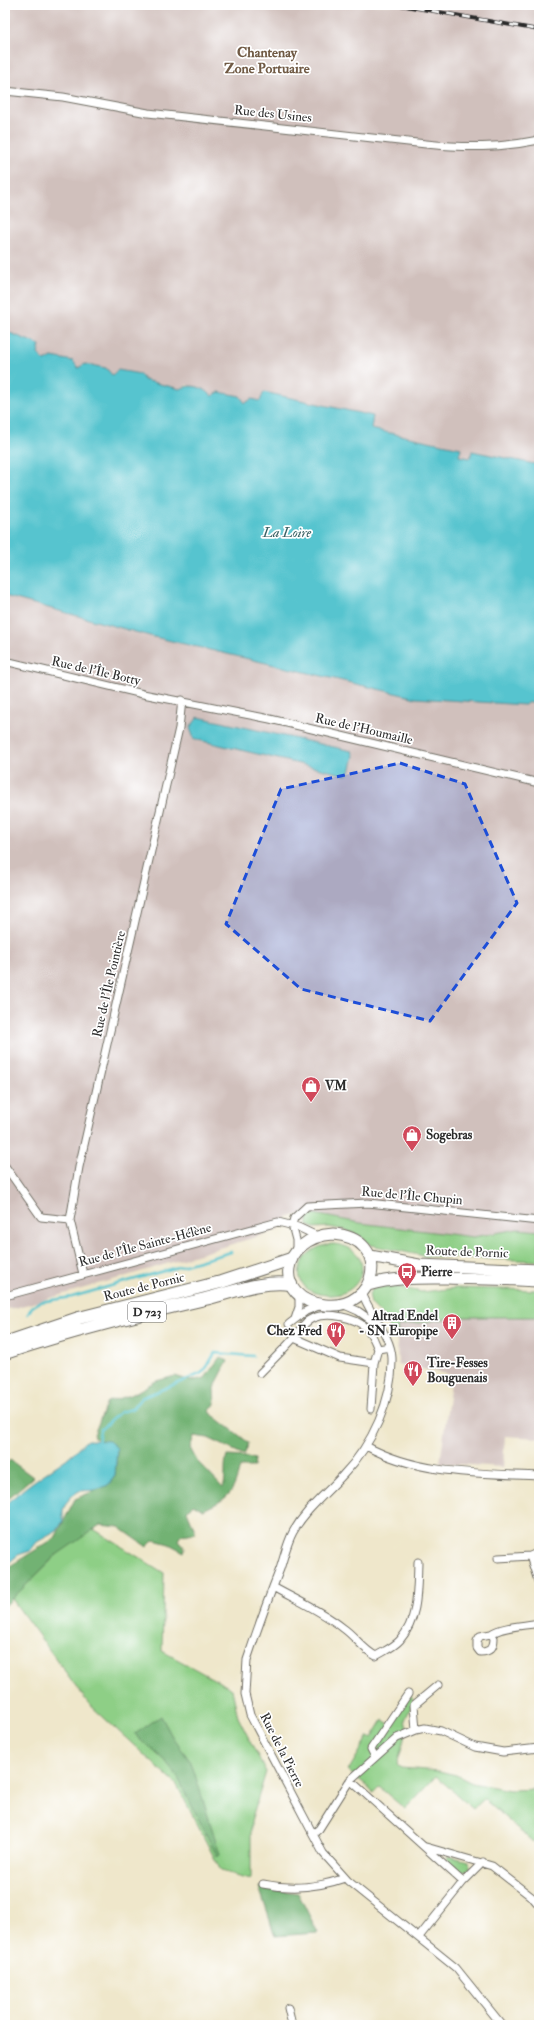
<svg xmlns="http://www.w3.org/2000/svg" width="544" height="2030" font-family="'IM FELL Double Pica',serif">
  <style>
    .industrial { fill: #d0c0bc }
    .green { fill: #8ecf86; stroke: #5c7d58 }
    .forest { fill: #72b273; stroke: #4e6e4f }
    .water { fill: #57c4cf; stroke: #41787d }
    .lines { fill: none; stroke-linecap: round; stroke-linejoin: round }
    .stream { stroke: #57c4cf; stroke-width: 2.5 }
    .minor-casing { stroke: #706d63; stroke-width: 9 }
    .primary-casing { stroke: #706d63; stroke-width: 13 }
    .trunk-casing { stroke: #706d63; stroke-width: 14 }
    .minor { stroke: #fff; stroke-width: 7 }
    .primary { stroke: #fff; stroke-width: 11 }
    .trunk { stroke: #fff; stroke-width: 12 }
    .rail-casing { stroke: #2b2b2b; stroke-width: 4 }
    .rail { stroke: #fff; stroke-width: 2.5; stroke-dasharray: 8; stroke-linecap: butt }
    .marked { fill: #1d4ed8; fill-opacity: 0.2; stroke: #1d4ed8; stroke-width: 3; stroke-dasharray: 8 5; stroke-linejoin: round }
    .labels { text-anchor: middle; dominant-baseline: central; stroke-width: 3.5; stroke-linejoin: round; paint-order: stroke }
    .shield { fill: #fff; stroke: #6b6b6b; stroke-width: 1 }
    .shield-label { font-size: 12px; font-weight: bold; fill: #2b2b2b }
    .street-label { font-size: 13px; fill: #2b2b2b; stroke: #fff }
    .poi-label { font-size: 13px; font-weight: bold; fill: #2b2b2b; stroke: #fff; text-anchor: start }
    .neighbourhood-label { font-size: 14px; font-weight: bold; fill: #705a44; stroke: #fff }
    .water-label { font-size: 14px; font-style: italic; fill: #3a6164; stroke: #fff }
  </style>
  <rect width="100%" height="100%" fill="#fff"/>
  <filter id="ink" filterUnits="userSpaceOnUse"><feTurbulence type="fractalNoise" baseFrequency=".025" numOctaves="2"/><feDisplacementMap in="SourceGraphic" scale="8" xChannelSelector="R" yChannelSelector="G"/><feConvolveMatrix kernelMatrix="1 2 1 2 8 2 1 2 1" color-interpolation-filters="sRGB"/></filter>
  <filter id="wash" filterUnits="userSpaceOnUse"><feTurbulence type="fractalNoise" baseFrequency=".012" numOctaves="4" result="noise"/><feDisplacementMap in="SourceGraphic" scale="16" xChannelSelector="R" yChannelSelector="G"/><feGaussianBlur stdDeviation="0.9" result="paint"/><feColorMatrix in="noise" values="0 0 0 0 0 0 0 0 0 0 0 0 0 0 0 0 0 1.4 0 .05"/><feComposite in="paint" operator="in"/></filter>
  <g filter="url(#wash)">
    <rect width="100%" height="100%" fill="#efe7cb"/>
    <path class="industrial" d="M5 5H539V465L472 451 470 458 459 456 461 448 371 429 373 416 264 392 260 401 245 403 212 396 187 385 180 389 144 380 140 374 118 370 112 375 45 362 38 354 40 345 5 331Z
      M5 596 150 636 416 698 525 705 527 703 539 701V1231L518 1229 473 1237 360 1223 309 1213 288 1217 279 1230 123 1277 15 1308 5 1309Z
      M458 1317H539V1438L505 1436 503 1467 440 1463 452 1375 398 1364 397 1341 394 1336 398 1333 397 1326Z"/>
    <path class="green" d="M309 1213 360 1223 473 1237 518 1229 539 1231V1261L424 1256 371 1245 360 1236 345 1230 329 1227 313 1228 308 1225 307 1217Z
      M333 1244C378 1247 366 1298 327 1295 285 1293 294 1246 333 1244Z
      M383 1284 422 1292 456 1288 539 1290V1317H458L397 1326 398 1333 390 1329 382 1315 371 1304 369 1294 372 1289Z
      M87 1525 164 1573 162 1651 232 1689 238 1717 266 1772 251 1821V1879L221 1871 177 1785 89 1704 12 1599Z
      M410 1696 414 1700 405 1720 407 1728 397 1765 401 1768 439 1771 456 1775 472 1783 510 1790 539 1789V1838L533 1842 484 1799 473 1809 436 1776 405 1809 379 1787 373 1793 365 1784 348 1771 369 1736 372 1738 383 1720 391 1725Z
      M448 1856 469 1861 470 1870 458 1873 448 1863Z"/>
    <path class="forest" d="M220 1357 228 1361 214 1388 215 1404 209 1412 249 1443 244 1455 208 1438 194 1436 190 1448 197 1461 223 1488C227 1477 223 1467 227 1456L247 1457 255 1459 254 1467H240C233 1495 229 1498 203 1510L193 1504 187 1511 196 1533 181 1535 178 1540 185 1548 184 1552 169 1544 154 1540 147 1547 119 1527 100 1525 55 1556 5 1606V1569L55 1538 75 1499 108 1485 115 1476 117 1449 93 1437 107 1402 131 1395 156 1381 175 1376 191 1381 205 1378Z
      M10 1460 33 1477 5 1501V1466Z
      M161 1716 173 1738 191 1762 220 1854 217 1856 178 1778 167 1763 135 1734Z
      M259 1887 298 1893 318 1933 275 1936Z"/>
    <path class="water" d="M5 331 40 345 38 354 45 361 52 357 73 361 78 368 85 364 106 368 112 375 118 370 140 374 144 380 180 389C191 383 204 387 212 396L219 392 240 396 245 403 252 399 260 401 264 392 373 416 371 429 461 448 459 456 470 458 472 451 539 465V701L527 703 525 705 416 698 150 636 5 596Z
      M198 717 352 751 354 756 350 772 346 775 194 739 190 728Z
      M87 1440 109 1441 117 1448 115 1476 108 1485 97 1490 79 1491 73 1495 66 1503 63 1510V1521L57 1531 37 1542 30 1551 18 1555 5 1566V1506C21 1489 40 1477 59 1464 69 1458 78 1448 87 1440Z"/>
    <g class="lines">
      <path class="stream" d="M28 1314 32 1307 40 1302 72 1297 231 1252
        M98 1443 100 1430 120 1412 132 1409 141 1398 200 1374 205 1370 215 1353 253 1356"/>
    </g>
  </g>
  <g filter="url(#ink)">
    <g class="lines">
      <g class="minor-casing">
        <path id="minor" d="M5 91 63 97 148 113 426 144C466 148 499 148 539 140
          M5 661 143 694 270 719 539 783
          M5 1166 41 1217 70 1220
          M292 1225 294 1218 307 1206 368 1203 539 1221
          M292 1225 296 1240V1250
          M83 1274 70 1220 79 1167 179 728 182 700
          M362 1292C369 1315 391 1334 392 1358 393 1400 372 1445 343 1475 326 1494 306 1509 293 1532 287 1543 284 1557 280 1569 268 1599 257 1630 247 1660L245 1694 250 1715 323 1853 348 1881 456 1968 502 2025
          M5 1296 278 1222 298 1227 317 1236
          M342 1304 358 1311 375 1323
          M295 1319 299 1307V1296
          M289 1324 306 1311 321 1305
          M294 1338 340 1358 374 1363
          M260 1373C271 1362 282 1351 292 1340 299 1332 303 1322 313 1318 328 1312 355 1317 366 1328 372 1333 375 1342 378 1349
          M371 1409 374 1363 378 1349 390 1347
          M366 1446C419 1475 480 1473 539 1476
          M530 1556 539 1584
          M498 1558 530 1556 539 1552
          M273 1587C296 1600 322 1611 343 1628 355 1636 363 1650 376 1656 384 1651 394 1647 400 1640 419 1618 417 1589 418 1562
          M491 1634 480 1636 477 1641V1648L480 1652C489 1652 494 1648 494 1638L491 1634C503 1626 524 1626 539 1623
          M416 1730 414 1705 438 1685
          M375 1757 371 1749 408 1694
          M350 1780 463 1882
          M313 1834 319 1829 350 1780 397 1738 416 1730 425 1728 441 1731 475 1747 503 1752 539 1748
          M426 1847 492 1866 533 1898 539 1905
          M263 1884C292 1890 317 1888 345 1878
          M419 1937 463 1882 483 1862
          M288 2008 292 2025"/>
      </g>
      <g class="primary-casing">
        <path id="primary" d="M333 1234C393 1238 378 1311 325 1305 271 1300 280 1237 333 1234Z
          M370 1256 419 1265 539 1270
          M368 1285C394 1277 420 1278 447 1278 478 1279 508 1279 539 1281"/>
      </g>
      <g class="trunk-casing">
        <path id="trunk" d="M5 1343 79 1318 221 1282 291 1259
          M5 1353C71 1331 137 1315 205 1299 233 1292 262 1280 291 1284"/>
      </g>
      <use href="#minor" class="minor"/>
      <use href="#primary" class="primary"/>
      <use href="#trunk" class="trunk"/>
      <g class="rail-casing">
        <path id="rail" d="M400 5 539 30"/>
      </g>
      <use href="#rail" class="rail"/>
    </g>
  </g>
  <path class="marked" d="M400 763 465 784 517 903 430 1021 301 989 226 924 281 789Z"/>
  <defs>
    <g id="shop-pin" transform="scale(1)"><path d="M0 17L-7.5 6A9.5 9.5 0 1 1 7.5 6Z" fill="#d1495b" stroke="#fff"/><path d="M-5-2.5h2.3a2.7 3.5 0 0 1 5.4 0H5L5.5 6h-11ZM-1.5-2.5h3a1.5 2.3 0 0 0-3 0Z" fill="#fff"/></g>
    <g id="bus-pin" transform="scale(1)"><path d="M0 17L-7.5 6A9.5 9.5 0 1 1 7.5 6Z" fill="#d1495b" stroke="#fff"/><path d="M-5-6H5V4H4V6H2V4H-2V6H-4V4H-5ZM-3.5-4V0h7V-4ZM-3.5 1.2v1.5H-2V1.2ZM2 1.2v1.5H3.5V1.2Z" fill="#fff"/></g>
    <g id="building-pin" transform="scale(1)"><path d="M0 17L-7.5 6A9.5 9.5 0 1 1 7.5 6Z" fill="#d1495b" stroke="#fff"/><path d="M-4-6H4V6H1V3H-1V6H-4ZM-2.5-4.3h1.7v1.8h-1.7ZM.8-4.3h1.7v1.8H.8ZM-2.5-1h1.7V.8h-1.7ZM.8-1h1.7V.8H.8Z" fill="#fff"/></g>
    <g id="restaurant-pin" transform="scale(1)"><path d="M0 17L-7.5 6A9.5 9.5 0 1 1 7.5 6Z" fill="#d1495b" stroke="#fff"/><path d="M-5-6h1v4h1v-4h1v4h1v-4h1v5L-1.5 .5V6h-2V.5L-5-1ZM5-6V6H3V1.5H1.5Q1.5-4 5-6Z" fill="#fff"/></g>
  </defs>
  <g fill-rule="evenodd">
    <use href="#shop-pin" x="311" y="1086"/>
    <use href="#shop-pin" x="412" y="1135"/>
    <use href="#bus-pin" x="407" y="1272"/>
    <use href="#building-pin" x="452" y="1323"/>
    <use href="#restaurant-pin" x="336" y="1331"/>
    <use href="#restaurant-pin" x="413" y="1370"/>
  </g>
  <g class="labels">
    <rect class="shield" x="128" y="1302" width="38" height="20" rx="3"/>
    <g class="shield-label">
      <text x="147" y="1312">D 723</text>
    </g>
    <g class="street-label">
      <text transform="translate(273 114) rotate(6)">Rue des Usines</text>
      <text transform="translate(96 671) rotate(13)">Rue de l'Île Botty</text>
      <text transform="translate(364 729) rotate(13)">Rue de l'Houmaille</text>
      <text transform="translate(109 984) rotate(-77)">Rue de l'Île Pointière</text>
      <text transform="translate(412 1196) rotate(5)">Rue de l'Île Chupin</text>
      <text transform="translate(145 1245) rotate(-15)">Rue de l'Île Sainte-Hélène</text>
      <text transform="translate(467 1252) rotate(2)">Route de Pornic</text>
      <text transform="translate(144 1287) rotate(-14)">Route de Pornic</text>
      <text transform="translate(282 1750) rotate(63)">Rue de la Pierre</text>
    </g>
    <g class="poi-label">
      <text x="325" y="1086">VM</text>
      <text x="426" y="1135">Sogebras</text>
      <text x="421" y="1272">Pierre</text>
      <text x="438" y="1316" text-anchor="end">Altrad Endel<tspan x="438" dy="15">- SN Europipe</tspan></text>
      <text x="322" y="1331" text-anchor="end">Chez Fred</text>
      <text x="427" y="1363">Tire-Fesses<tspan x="427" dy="15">Bouguenais</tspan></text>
    </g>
    <g class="neighbourhood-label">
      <text x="267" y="52">Chantenay<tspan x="267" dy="16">Zone Portuaire</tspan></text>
    </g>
    <g class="water-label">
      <text x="287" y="532">La Loire</text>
    </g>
  </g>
  <rect width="544" height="2030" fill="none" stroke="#fff" stroke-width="20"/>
</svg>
